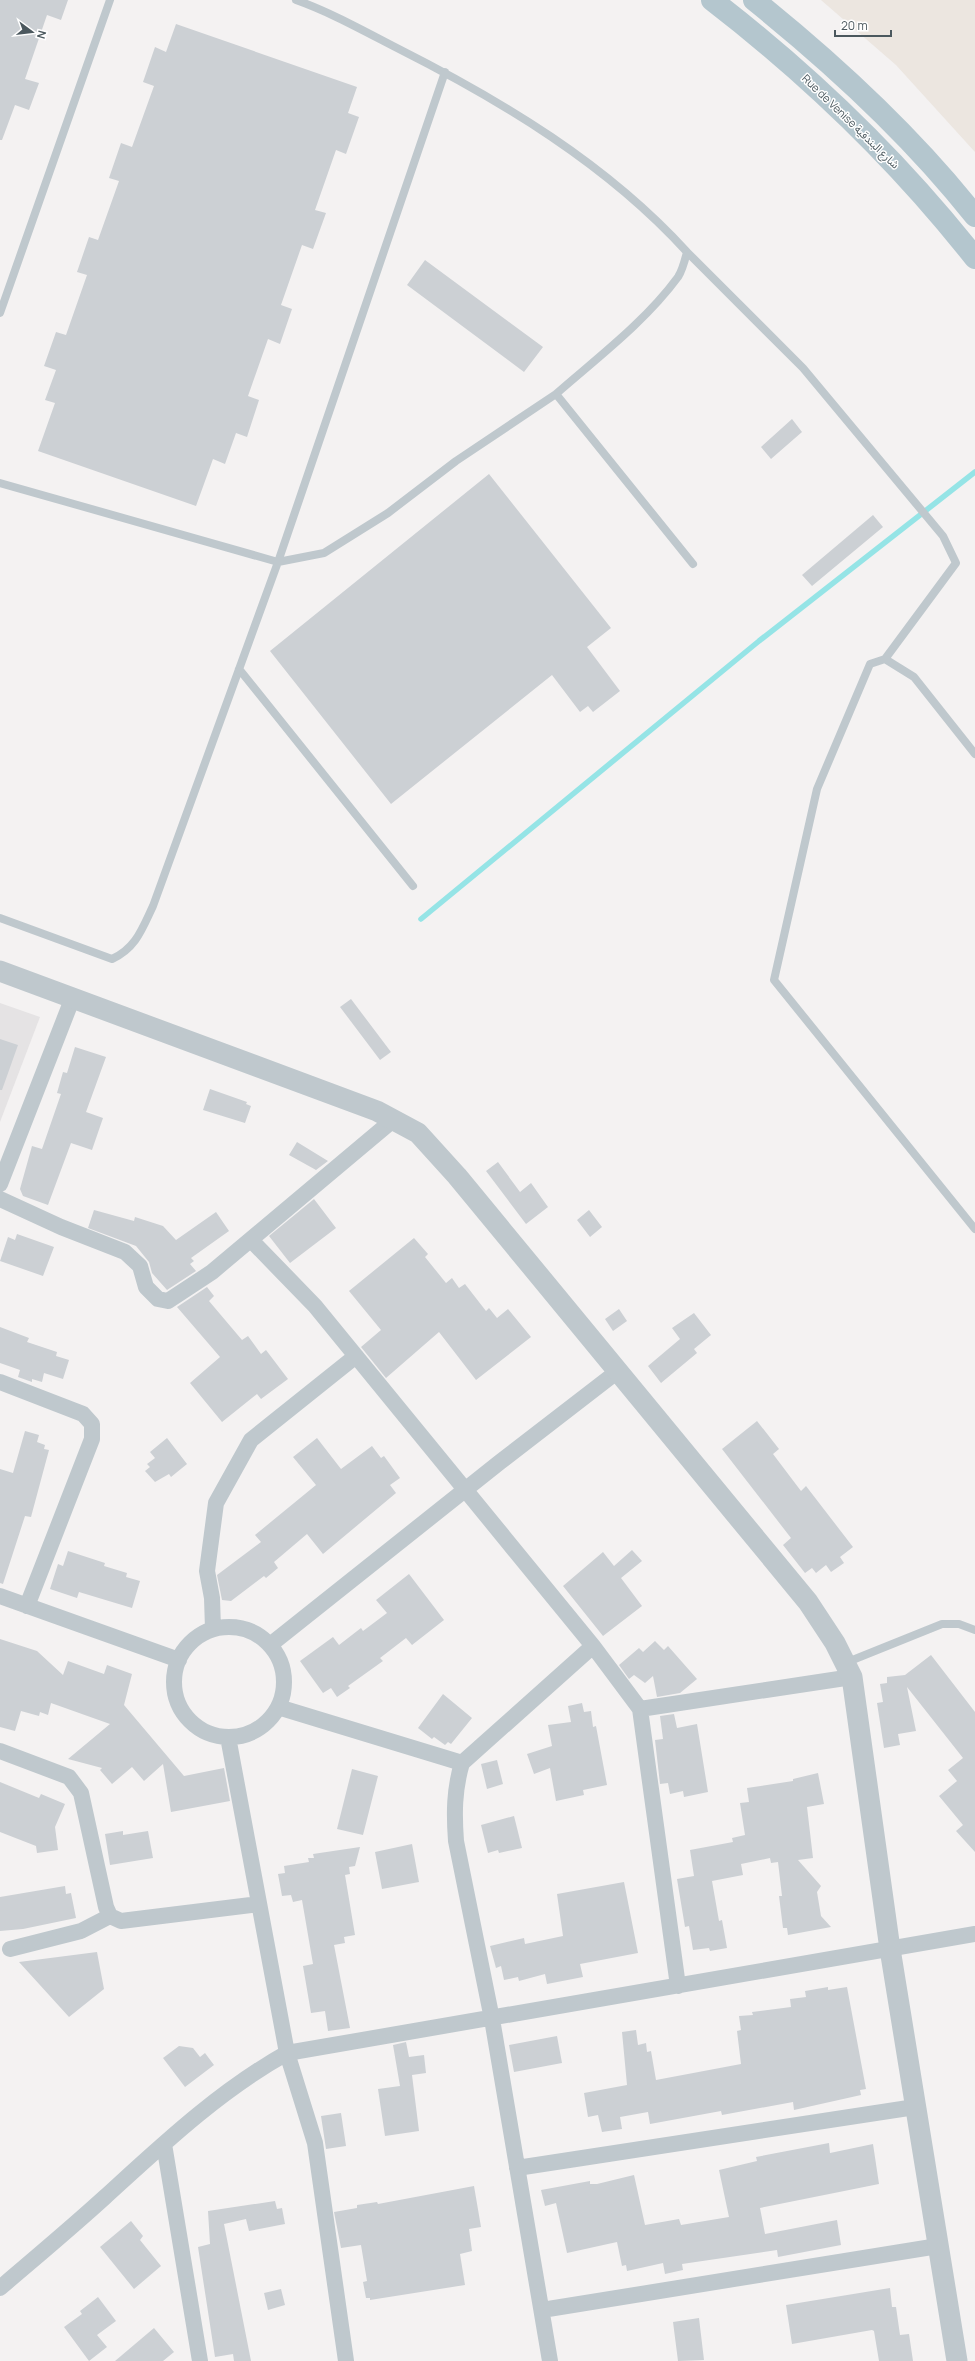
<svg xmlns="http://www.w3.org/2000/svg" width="975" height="2361" font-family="Manrope,'Noto Sans Arabic',sans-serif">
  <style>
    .education { fill: #e5e3e4 }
    .sand { fill: #ece6e0 }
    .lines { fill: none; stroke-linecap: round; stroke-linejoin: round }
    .stream { stroke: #95e4e6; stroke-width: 5.5 }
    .building { fill: #ccd0d4 }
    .service { stroke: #bfc8cd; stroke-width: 8 }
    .minor { stroke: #bfc8cd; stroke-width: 16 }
    .tertiary { stroke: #bfc8cd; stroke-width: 21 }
    .primary { stroke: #b4c6ce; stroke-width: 22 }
    .labels { text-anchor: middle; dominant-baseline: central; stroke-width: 3; stroke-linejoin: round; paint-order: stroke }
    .street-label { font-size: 11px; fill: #4b585e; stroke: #fff }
  </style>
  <rect width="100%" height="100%" fill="#f4f2f2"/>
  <path class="education" d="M0 1003 40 1017 0 1122Z"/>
  <path class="sand" d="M821 0H975V152L896 65Z"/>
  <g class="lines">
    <path class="stream" d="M421 919 759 641 975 472"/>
  </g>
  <path class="building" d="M0 0H68L61 20 47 15 25 79 39 83 29 110 15 105 2 140H0Z
    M176 24 357 87 348 113 359 117 346 154 336 150 315 210 326 213 313 249 302 245 281 305 292 309 280 344 268 339 248 396 259 400 247 437 236 433 225 464 213 459 196 506 38 451 55 403 45 400 56 370 44 366 56 332 66 335 87 275 77 272 89 237 98 240 119 181 109 178 121 143 132 147 154 86 143 82 155 47 166 52Z
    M425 260 543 347 524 372 407 285Z
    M792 419 802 432 771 459 761 447Z
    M489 474 611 628 587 647 620 691 593 712 588 706 580 712 552 675 391 804 270 651Z
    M873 515 883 527 812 586 802 575Z
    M351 999 391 1052 380 1060 340 1007Z
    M0 1039 18 1045 2 1090H0Z
    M75 1047 106 1057 86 1112 103 1118 92 1150 71 1143 48 1205 23 1196 20 1189 32 1146 42 1149 61 1094 57 1093 63 1072 67 1073Z
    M210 1089 247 1102 246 1104 251 1106 245 1123 203 1110Z
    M297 1142 328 1161 316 1170 289 1155Z
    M498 1162 520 1192 531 1183 548 1207 526 1224 486 1171Z
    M314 1199 336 1228 290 1263 269 1236Z
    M94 1210 134 1221 135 1217 163 1226 176 1240 216 1212 229 1231 191 1258 194 1261 190 1264 196 1271 167 1290 152 1273 149 1262 136 1246 88 1228Z
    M589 1210 602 1227 590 1237 577 1220Z
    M17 1234 54 1247 43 1276 0 1261 8 1237 15 1240Z
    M414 1238 428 1254 425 1257 446 1283 452 1278 459 1288 465 1284 486 1311 489 1308 497 1318 508 1309 531 1337 476 1380 439 1332 386 1378 361 1347 381 1330 349 1291Z
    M207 1287 214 1296 209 1301 242 1340 248 1336 261 1354 266 1350 288 1379 261 1399 257 1394 222 1422 190 1383 220 1357 177 1307Z
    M619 1309 627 1321 613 1331 605 1319Z
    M694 1313 711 1335 694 1349 697 1353 661 1383 648 1366 680 1339 672 1328Z
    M0 1327 29 1338 27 1342 57 1352 56 1356 69 1360 63 1379 44 1373 42 1382 32 1379V1382L18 1377 20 1370 0 1363Z
    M757 1421 779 1449 773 1454 801 1491 806 1486 853 1547 840 1557 844 1563 831 1572 826 1565 816 1573 812 1568 805 1573 783 1545 791 1538 722 1449Z
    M25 1431 39 1435 37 1442 45 1445 44 1449 49 1450 31 1517 25 1516 3 1584 0 1583V1469L13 1473Z
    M167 1438 187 1464 171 1477 169 1474 155 1482 145 1471 150 1467 147 1464 155 1458 150 1452Z
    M317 1438 341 1469 372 1446 381 1458 384 1456 400 1478 390 1485 396 1493 323 1554 307 1534 274 1562 278 1568 266 1578 264 1576 231 1601 222 1600 217 1575 261 1542 255 1535 316 1485 293 1457Z
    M632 1550 642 1561 621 1578 642 1606 603 1636 563 1586 603 1552 614 1566Z
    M68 1551 105 1563 104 1566 127 1573 126 1577 140 1581 132 1608 79 1592 77 1598 50 1589 58 1564 63 1566Z
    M409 1574 444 1620 412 1645 406 1638 380 1658 383 1661 348 1686 350 1688 337 1697 331 1688 323 1693 300 1661 333 1637 339 1645 361 1628 363 1631 387 1613 376 1600Z
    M0 1639 37 1651 63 1675 68 1661 104 1674 107 1665 132 1674 124 1705 184 1776 224 1768 230 1801 171 1812 163 1764 144 1781 132 1767 112 1784 100 1770 102 1768 68 1759 110 1724 51 1703 48 1715 40 1712 39 1716 21 1711 15 1731 0 1727Z
    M655 1641 664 1650 668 1646 697 1679 680 1693 657 1697 653 1676 645 1683 634 1675 629 1679 619 1665 639 1648 643 1652Z
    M931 1655 975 1712V1852L956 1831 963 1825 939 1796 957 1781 948 1770 963 1758 907 1687 916 1731 898 1734 900 1745 884 1748 877 1703 883 1702 880 1684 887 1683V1677L905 1675Z
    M443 1694 472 1718 451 1744 448 1742 445 1745 434 1737 432 1739 418 1728Z
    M582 1703 584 1712 591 1711 593 1727 596 1726 607 1785 583 1790 584 1795 556 1801 550 1768 534 1774 527 1754 552 1746 548 1725 571 1722 568 1706Z
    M674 1714 677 1728 697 1724 708 1792 684 1797 683 1791 670 1794 668 1783 660 1784 655 1740 663 1739 660 1716Z
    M497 1760 503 1784 487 1789 481 1764Z
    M352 1769 378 1776 363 1835 337 1829Z
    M818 1773 824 1804 807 1807 813 1858 798 1860 821 1886 817 1892 821 1916 831 1927 788 1935 787 1928H783L779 1896H782L778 1862 771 1863 770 1858 741 1864 743 1875 712 1881 719 1921 722 1920 727 1948 710 1951 709 1948 693 1950 689 1926 685 1927 677 1879 694 1876 690 1850 733 1842 732 1838 745 1835 740 1803 749 1802 747 1788 793 1781V1779Z
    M0 1782 39 1798 41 1794 65 1804 55 1827 58 1850 37 1853 36 1846 0 1832Z
    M514 1816 522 1848 499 1853 498 1850 488 1853 481 1825Z
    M123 1831V1835L148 1831 153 1858 110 1865 105 1834Z
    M412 1844 419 1882 382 1889 375 1852Z
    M360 1847 355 1866 349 1867 350 1874 345 1875 355 1935 344 1937 345 1943 334 1945 350 2028 328 2031 325 2011 311 2013 303 1966 313 1964 302 1900 293 1902 291 1895 282 1896 278 1874 285 1873 284 1866 309 1862 308 1858H314L313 1854Z
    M624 1882 638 1953 580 1964 583 1977 547 1984 545 1974 519 1981 518 1977 504 1980 501 1966 496 1968 490 1946 524 1938 525 1944 563 1936 557 1894Z
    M65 1886 66 1894 71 1893 76 1918 23 1929 0 1931V1897Z
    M97 1952 104 1989 69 2017 19 1962Z
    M828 1987V1990L847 1987 866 2089 860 2090 861 2095 794 2110 793 2102 722 2115 721 2111 650 2124 648 2112 620 2117 622 2129 602 2132 598 2115 588 2117 584 2093 627 2085 622 2032 636 2030 638 2045 646 2043 647 2052 651 2051 656 2080 741 2064 737 2031 741 2030 739 2016 753 2015 752 2012 791 2007 790 1999 806 1997 805 1991Z
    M557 2036 562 2063 514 2072 509 2045Z
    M406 2042 409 2057 424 2055 426 2073 412 2075 419 2131 385 2136 378 2089 400 2086 393 2045Z
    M179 2046 193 2048 200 2057 205 2053 214 2065 185 2087 163 2058Z
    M341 2113 346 2146 326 2149 321 2116Z
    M829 2143 830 2153 873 2144 879 2184 760 2208 765 2234 837 2220 841 2245 778 2257 777 2250 682 2264 683 2270 665 2274 663 2263 627 2271 626 2265 622 2266 617 2242 567 2253 556 2203 545 2206 541 2190 590 2181V2184H597L634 2175 645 2225 679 2219 681 2225 729 2217 719 2170 757 2161 756 2157Z
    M474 2186 481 2227 469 2229 472 2251 460 2254 465 2285 370 2300V2298H366L363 2282 367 2281 361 2245 341 2248 334 2212 357 2208V2205L377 2202 378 2204Z
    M275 2201 277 2209 282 2208 285 2224 249 2231 246 2219 224 2224 251 2361H234L233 2354 215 2357 198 2247 210 2244 208 2211Z
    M131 2221 143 2236 140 2240 161 2266 134 2289 100 2247Z
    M890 2288 892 2307H896L900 2335 909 2334 913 2361H879L874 2331 872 2330 792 2344 786 2305Z
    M281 2289 285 2305 268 2310 264 2293Z
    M98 2297 116 2321 97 2335 107 2347 89 2361 64 2327 82 2314 80 2311Z
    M699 2318 704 2360 678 2361 673 2322Z
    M154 2328 174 2352 163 2361H115Z"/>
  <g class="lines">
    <path class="service" d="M296 0C330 12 364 31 397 48 502 101 607 164 687 252 685 260 682 271 678 277 645 322 597 358 556 394L693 564
      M687 252 803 368 943 536 956 563 885 659 870 664 817 789 774 980 975 1229
      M0 313 110 0
      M0 483 278 562 324 553 388 513 456 461 556 394
      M885 659 914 677 975 754
      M239 669 413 886
      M0 918 112 959C136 948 142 929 153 906L278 562 445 72
      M845 1663 942 1624H959L975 1630"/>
    <path class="minor" d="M0 1184 73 997
      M0 1199 61 1227 125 1252 140 1266 146 1287 158 1299 168 1301 212 1272 393 1120
      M251 1240 315 1306 593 1646 640 1709 678 1986
      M0 1382 83 1414 92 1424V1439L27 1606
      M0 1596 179 1660
      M174 1682a55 55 0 1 1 110 0a55 55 0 1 1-110 0Z
      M213 1629 212 1598 207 1571 216 1503 251 1440 356 1356
      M270 1645 500 1462 618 1371
      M278 1707 462 1763 593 1646
      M640 1709 852 1677
      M228 1737 287 2053 315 2143 346 2361
      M0 1751 69 1777 81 1793 106 1907 110 1916 121 1921 259 1904
      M462 1763C454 1790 454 1814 456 1841L492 2019 550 2361
      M10 1949 81 1931 110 1916
      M164 2144 200 2361
      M517 2168 915 2107
      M0 2288C35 2258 71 2228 105 2197 162 2145 219 2091 287 2053L975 1934
      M542 2310 938 2246"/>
    <path class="tertiary" d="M0 971 377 1111 418 1133 457 1176 808 1602 835 1643 852 1677 890 1949 957 2361"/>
    <path class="primary" d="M712 0C812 77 897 159 975 258
      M754 0C835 65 911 135 975 216"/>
  </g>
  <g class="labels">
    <g class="street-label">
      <text transform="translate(851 121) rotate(44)">Rue de Venise شارع البندقية</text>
    </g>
  </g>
  <g transform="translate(32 32) rotate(105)" stroke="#ffffff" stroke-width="3" paint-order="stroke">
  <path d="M0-3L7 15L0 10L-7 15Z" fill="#4b585e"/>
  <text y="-6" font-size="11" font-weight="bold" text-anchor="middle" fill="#4b585e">N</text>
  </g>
  <path d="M835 30v6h56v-6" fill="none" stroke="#4b585e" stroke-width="2"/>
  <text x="841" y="30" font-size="12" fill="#4b585e" stroke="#ffffff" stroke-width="3" paint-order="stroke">20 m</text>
</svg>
